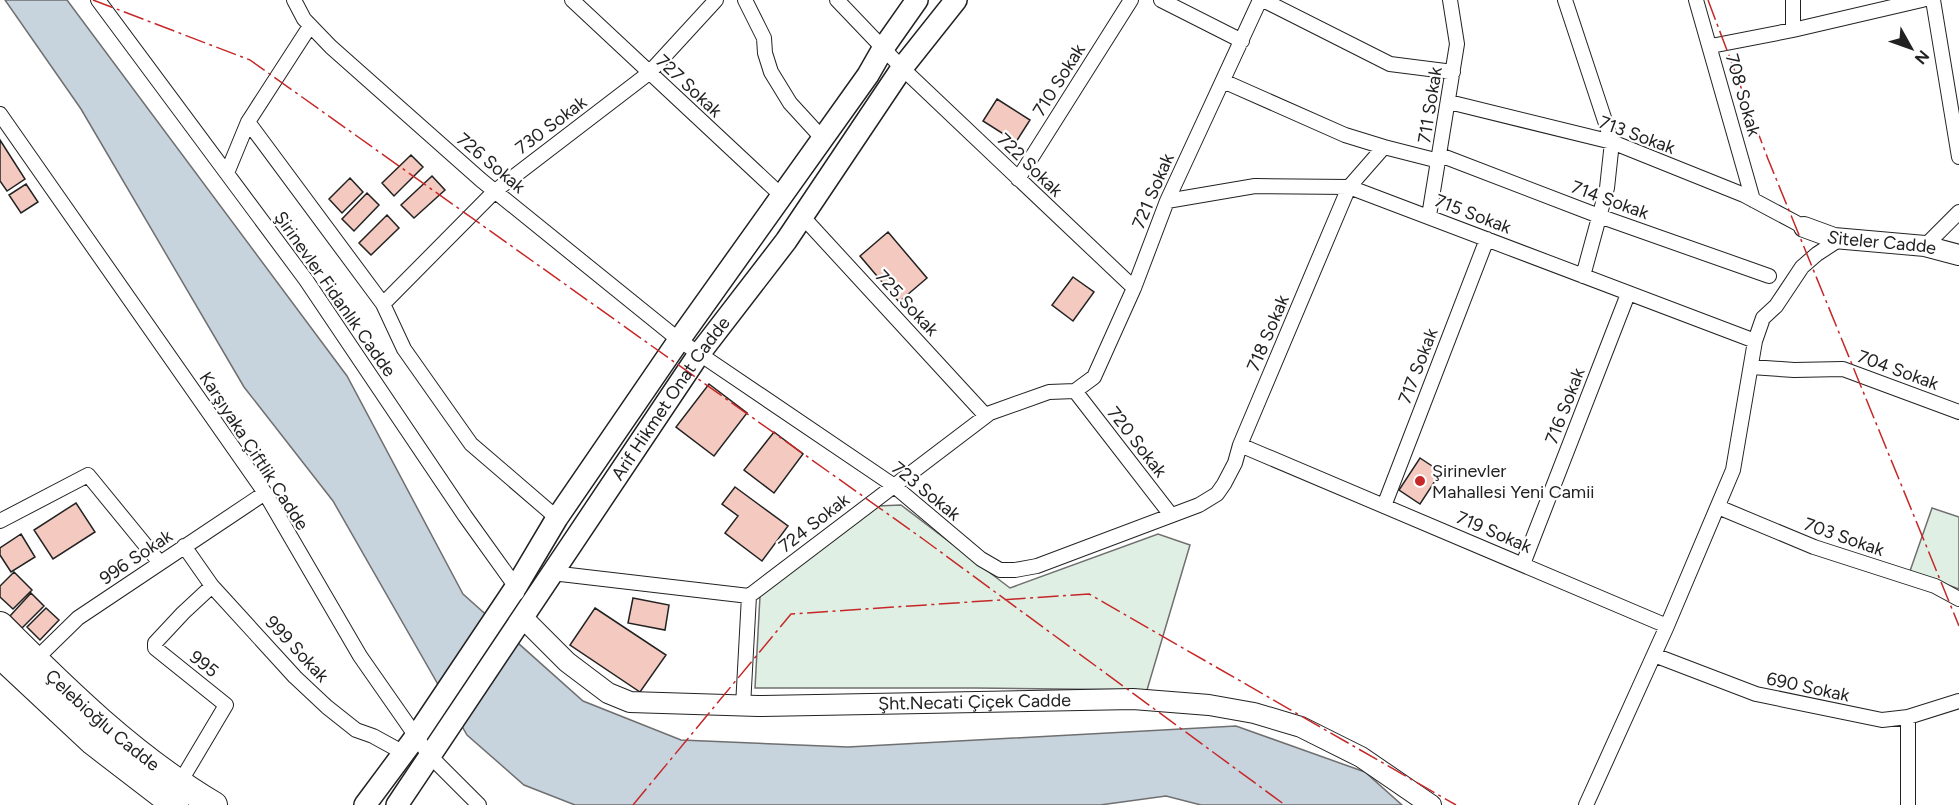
<svg xmlns="http://www.w3.org/2000/svg" width="1959" height="805" font-family="Figtree,sans-serif">
  <style>
    .green { fill: #e0efe3; stroke: #6f6f6f; stroke-width: 1.5 }
    .water { fill: #c7d3dd; stroke: #6f6f6f; stroke-width: 1.5 }
    .building { fill: #f3c9c0; stroke: #222; stroke-width: 1.5 }
    .lines { fill: none; stroke-linecap: round; stroke-linejoin: round }
    .street-casing { stroke: #222; stroke-width: 16 }
    .secondary-casing { stroke: #222; stroke-width: 22 }
    .primary-casing { stroke: #222; stroke-width: 24 }
    .highway-casing { stroke: #222; stroke-width: 28 }
    .street { stroke: #fff; stroke-width: 14 }
    .secondary { stroke: #fff; stroke-width: 20 }
    .primary { stroke: #fff; stroke-width: 21 }
    .highway { stroke: #fff; stroke-width: 26 }
    .power { stroke: #c62828; stroke-width: 1.5; stroke-dasharray: 21 4.5 3 4.5; stroke-linecap: butt }
    .poi-dot { fill: #c62828; stroke: #fff; stroke-width: 2 }
    .labels { text-anchor: middle; dominant-baseline: central; stroke-width: 4.5; stroke-linejoin: round; paint-order: stroke }
    .street-label { font-size: 18px; fill: #222; stroke: #fff }
    .poi-label { font-size: 18px; fill: #222; stroke: #fff; text-anchor: start }
  </style>
  <rect width="100%" height="100%" fill="#fff"/>
  <path class="green" d="M901 505 1010 588 1158 534 1190 545 1147 690 976 688H755L760 596 877 506Z
    M1932 508 1959 517V589L1910 571Z"/>
  <path class="water" d="M5 0H67L347 376 463 594 583 701 681 740 848 747 1236 726 1365 772 1402 805H1201L1166 796 1100 805H575L524 785 467 735 333 501 244 387 81 109Z"/>
  <path class="building" d="M997 99 1030 120 1016 142 983 121Z
    M0 140 25 179 7 191 0 181Z
    M411 155 423 167 394 196 382 183Z
    M432 176 445 190 414 218 401 205Z
    M350 178 363 192 342 213 329 199Z
    M26 184 38 202 21 213 9 195Z
    M367 193 379 205 354 231 342 219Z
    M387 215 399 228 371 255 359 243Z
    M888 232 927 278 899 302 860 256Z
    M1073 277 1094 292 1073 321 1052 305Z
    M709 384 747 413 714 456 676 427Z
    M774 432 803 454 774 493 744 470Z
    M1420 458 1441 472 1420 504 1399 490Z
    M735 487 788 526 762 561 725 533 738 516 722 504Z
    M76 503 95 532 53 559 34 530Z
    M21 534 35 557 11 572 0 555V548Z
    M14 572 32 590 13 609 0 597V586Z
    M31 593 44 606 22 628 10 616Z
    M633 598 669 605 665 630 628 623Z
    M46 608 59 620 40 640 27 627Z
    M595 608 666 655 640 692 570 645Z"/>
  <g class="lines">
    <g class="street-casing">
      <path id="street" d="M98 0 306 280 465 516 516 587 517 593
        M294 0 304 19 331 47 481 180 679 340 893 485 981 559 1000 570H1015L1037 566 1199 505 1217 494 1224 484 1235 463 1240 445 1349 187 1384 147
        M572 0 783 197
        M745 0 764 38 765 53 771 72 790 103 823 139
        M837 0 902 68 1134 288
        M1161 0 1242 41
        M1263 0 1390 64 1453 72
        M1565 0 1612 142 1607 188 1583 276
        M1696 0 1753 200
        M1793 0V30
        M1933 0 1959 157
        M1711 46 1793 30 1922 0
        M1223 81 1345 135 1384 147 1439 161
        M1449 102 1612 142 1744 195 1804 227
        M0 114 265 493 360 656 429 755 479 805
        M248 122 383 304 404 349 471 444 557 518
        M1440 155 1599 216 1769 276
        M227 173 248 122 310 26
        M1018 179 1131 0
        M1167 201 1255 186 1349 187 1755 341
        M802 216 986 416
        M1429 216 1457 44 1450 0
        M1925 246 1959 212
        M383 304 495 191 649 73 716 0
        M1751 367 1794 370 1843 369 1959 412
        M1075 391 1094 377 1134 288 1167 201 1260 0
        M1075 391 1171 515
        M1240 445 1667 626
        M1384 506 1487 239
        M1718 507 1814 547 1935 586 1959 599
        M0 521 88 475 160 563
        M184 546 212 586 295 677 327 707 356 730 373 736 404 753
        M1523 564 1628 294
        M552 573 749 596 990 413 1049 392 1075 391
        M1654 655 1756 694 1882 720 1908 717 1959 701
        M35 660 78 618 265 493
        M743 706 749 596
        M1908 717V805
        M179 784 226 705 155 648V643L183 613 212 586
        M1586 805 1667 626 1733 470 1755 341 1763 318 1776 306 1802 267 1817 254 1840 239"/>
    </g>
    <g class="secondary-casing">
      <g id="secondary">
        <path id="s1" d="M1804 227 1834 238 1925 246 1959 255"/>
        <path id="s2" d="M523 618 567 662 608 693 630 702 758 706 1133 699 1209 705 1254 713 1301 727 1361 757 1431 805"/>
      </g>
    </g>
    <g class="primary-casing">
      <g id="primary">
        <path d="M365 805 417 735 516 587 557 518 679 340 868 75 884 47 917 0"/>
        <path id="s3" d="M397 805 699 354 786 241 902 68 956 0"/>
      </g>
    </g>
    <g class="highway-casing">
      <g id="highway">
        <path id="s4" d="M0 625C66 691 133 757 214 805"/>
        <path d="M0 655 93 742 175 805"/>
      </g>
    </g>
    <use href="#street" class="street"/>
    <use href="#secondary" class="secondary"/>
    <use href="#primary" class="primary"/>
    <use href="#highway" class="highway"/>
    <path class="power" d="M93 0 250 60 923 539 1285 805
      M1708 0 1768 159 1959 626
      M633 805 791 614 1089 594 1456 805"/>
  </g>
  <circle class="poi-dot" cx="1420" cy="481" r="6"/>
  <g class="labels">
    <g class="street-label">
      <text transform="translate(1059 80) rotate(-58)">710 Sokak</text>
      <text transform="translate(689 86) rotate(43)">727 Sokak</text>
      <text transform="translate(1743 95) rotate(74)">708 Sokak</text>
      <text transform="translate(1430 105) rotate(-81)">711 Sokak</text>
      <text transform="translate(551 125) rotate(-37)">730 Sokak</text>
      <text transform="translate(1637 135) rotate(20)">713 Sokak</text>
      <text transform="translate(491 163) rotate(40)">726 Sokak</text>
      <text transform="translate(1030 165) rotate(44)">722 Sokak</text>
      <text transform="translate(1153 191) rotate(-67)">721 Sokak</text>
      <text transform="translate(1610 200) rotate(20)">714 Sokak</text>
      <text transform="translate(1473 214) rotate(21)">715 Sokak</text>
      <text stroke="none"><textPath href="#s1" startOffset="80">Siteler Cadde</textPath></text>
      <text transform="translate(335 294) rotate(55)">Şirinevler Fidanlık Cadde</text>
      <text transform="translate(907 303) rotate(47)">725 Sokak</text>
      <text transform="translate(1268 333) rotate(-67)">718 Sokak</text>
      <text transform="translate(1418 366) rotate(-69)">717 Sokak</text>
      <text transform="translate(1898 370) rotate(20)">704 Sokak</text>
      <text stroke="none"><textPath href="#s3" startOffset="490">Arif Hikmet Onat Cadde</textPath></text>
      <text transform="translate(1565 406) rotate(-69)">716 Sokak</text>
      <text transform="translate(1137 442) rotate(52)">720 Sokak</text>
      <text transform="translate(254 451) rotate(57)">Karşıyaka Çiftlik Cadde</text>
      <text transform="translate(926 491) rotate(39)">723 Sokak</text>
      <text transform="translate(814 523) rotate(-38)">724 Sokak</text>
      <text transform="translate(1494 532) rotate(23)">719 Sokak</text>
      <text transform="translate(1844 537) rotate(19)">703 Sokak</text>
      <text transform="translate(136 557) rotate(-34)">996 Sokak</text>
      <text transform="translate(297 649) rotate(47)">999 Sokak</text>
      <text transform="translate(204 664) rotate(38)">995</text>
      <text transform="translate(1808 687) rotate(12)">690 Sokak</text>
      <text stroke="none"><textPath href="#s2" startOffset="482">Şht.Necati Çiçek Cadde</textPath></text>
      <text stroke="none"><textPath href="#s4" startOffset="140">Çelebioğlu Cadde</textPath></text>
    </g>
    <g class="poi-label">
      <text x="1432" y="471">Şirinevler<tspan x="1432" dy="21">Mahallesi Yeni Camii</tspan></text>
    </g>
  </g>
  <g transform="translate(1911 48) rotate(130)" stroke="#ffffff" stroke-width="4.5" paint-order="stroke">
  <path d="M0-4.5L10 22L0 15L-10 22Z" fill="#222222"/>
  <text y="-9" font-size="16" font-weight="bold" text-anchor="middle" fill="#222222">N</text>
  </g>
</svg>
